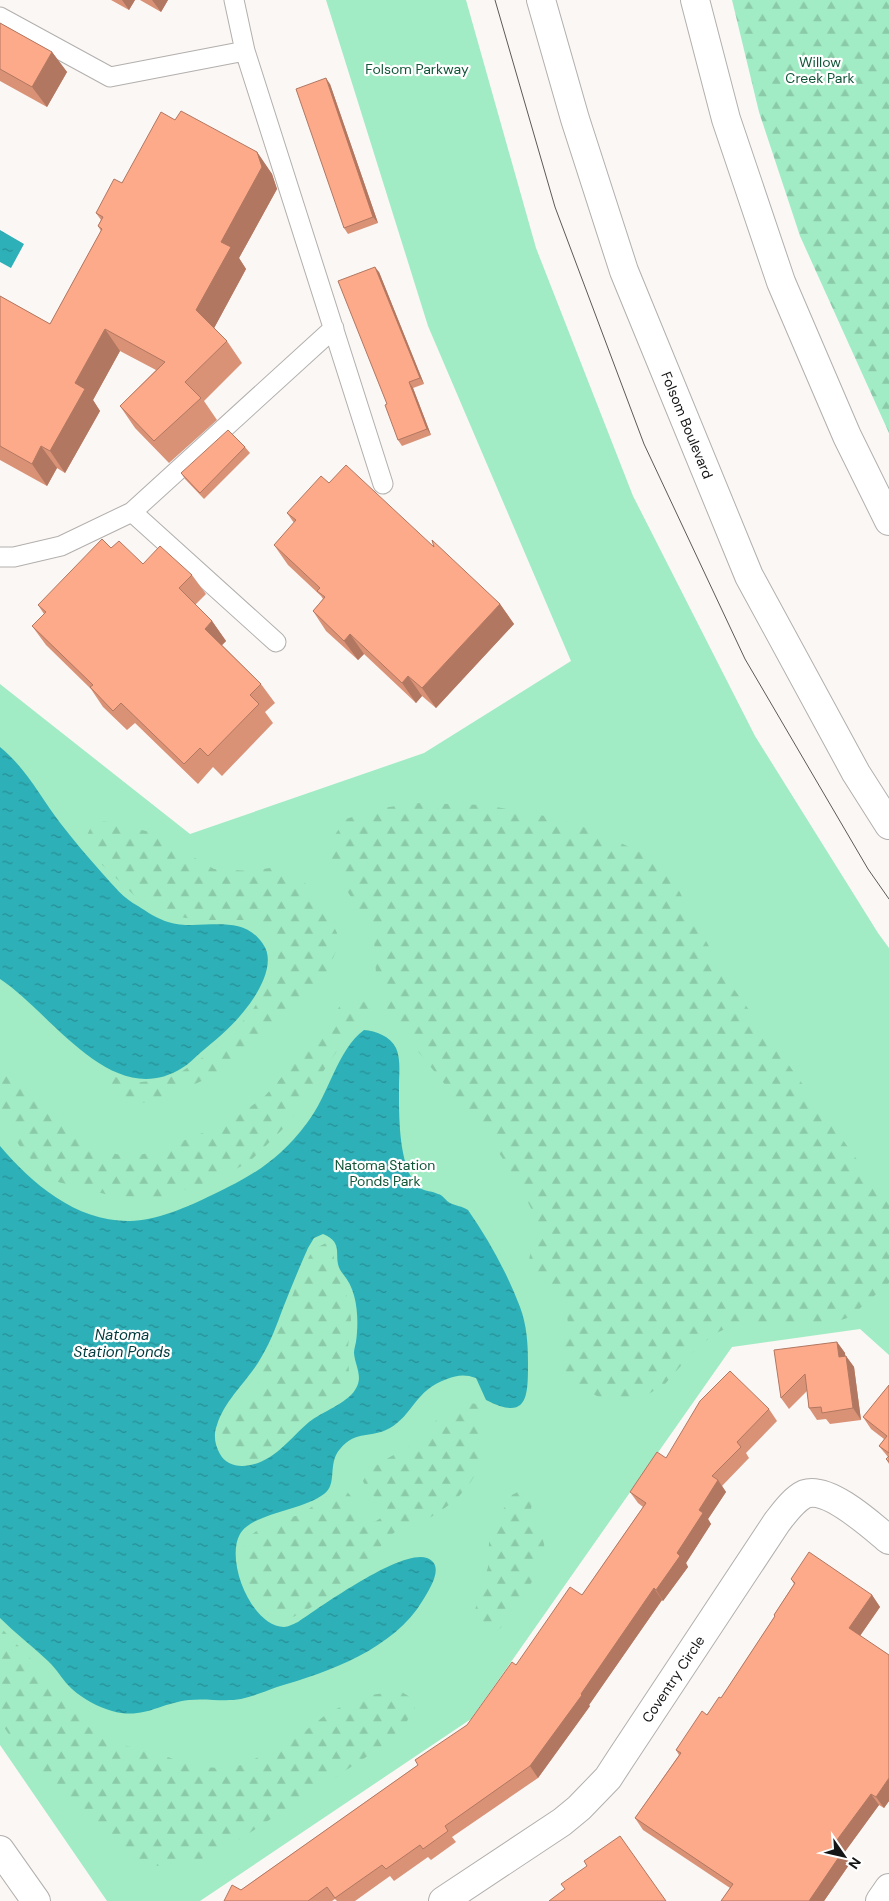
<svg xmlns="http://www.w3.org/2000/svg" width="889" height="1901" font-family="'DM Sans',sans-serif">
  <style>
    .green { fill: #a1ecc4 }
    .forest { fill: url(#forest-firs) }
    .water { fill: url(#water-ripples); fill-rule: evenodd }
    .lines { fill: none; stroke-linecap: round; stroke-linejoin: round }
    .service-casing { stroke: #b2afad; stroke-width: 21 }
    .minor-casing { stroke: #b2afad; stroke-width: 30 }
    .tertiary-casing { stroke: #b2afad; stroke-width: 30 }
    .primary-casing { stroke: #b2afad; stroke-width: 30 }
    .service { stroke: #fff; stroke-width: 19 }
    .minor { stroke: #fff; stroke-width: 28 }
    .tertiary { stroke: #fff; stroke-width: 28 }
    .primary { stroke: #fff; stroke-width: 28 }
    .tram { stroke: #5b5958; stroke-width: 1 }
    .wall { fill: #da9277 }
    .shaded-wall { fill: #b17761 }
    .building { fill: #fdaa8a; stroke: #b17761 }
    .labels { text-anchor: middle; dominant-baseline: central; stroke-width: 4.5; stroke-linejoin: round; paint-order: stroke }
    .park-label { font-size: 14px; fill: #125639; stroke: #fff }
    .street-label { font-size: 14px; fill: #161515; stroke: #fff }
    .water-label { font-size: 15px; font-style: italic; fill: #003a3d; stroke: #fff }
  </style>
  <defs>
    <pattern id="forest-firs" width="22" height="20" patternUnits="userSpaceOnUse" patternTransform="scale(1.25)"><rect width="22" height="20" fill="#a1ecc4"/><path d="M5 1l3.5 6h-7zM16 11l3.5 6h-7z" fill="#8acaa8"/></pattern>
    <pattern id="water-ripples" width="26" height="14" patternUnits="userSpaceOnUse" patternTransform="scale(1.25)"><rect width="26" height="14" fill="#2eb0b8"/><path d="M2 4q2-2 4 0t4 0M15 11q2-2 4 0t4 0" fill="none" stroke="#268e94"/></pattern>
  </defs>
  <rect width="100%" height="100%" fill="#fbf7f5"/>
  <path class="green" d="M326 0H466L536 248 633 496 755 736 878 933 889 948V1355L860 1329 732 1347 471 1719 200 1901H107L0 1745V684L190 834 424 753 571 661 428 326Z"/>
  <path class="forest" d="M732 0H889V433L800 236 759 112Z
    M416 803 485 805 551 817 587 828 654 858 671 876 726 978 866 1172 889 1193V1283L850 1317 832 1323 814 1326 739 1323 714 1334 693 1352 665 1384 637 1401 604 1400 577 1385 565 1370 563 1351 569 1329 566 1311 553 1291 535 1278 529 1260 537 1220 517 1181 492 1142 398 1027 384 1003 376 974 374 941 355 903 330 865 332 839 346 819 376 809Z
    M104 821 150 832 214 869 250 871 276 867 289 871 300 878 321 900 337 933V949L325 976 300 1005 244 1055 206 1079 154 1103 131 1102 110 1094 105 1086 108 1081 115 1077 141 1082 162 1080 178 1074 205 1056 233 1032 252 1011 271 980 278 957 276 941 263 928 248 920H200L173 916 137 898 97 860 86 844 87 835 92 825Z
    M360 1000 365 1002 370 1009 368 1020 341 1045 287 1125 249 1162 217 1179 159 1198 113 1196 58 1182 23 1152 0 1112V1065L57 1116 85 1146 128 1157 154 1152 228 1123 264 1097 313 1042 340 1006Z
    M326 1243 332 1246 335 1265 350 1305 351 1320 348 1347 349 1377 344 1388 336 1396 304 1418 275 1450 263 1459 246 1463 231 1454 221 1442C223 1424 226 1413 243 1405 250 1401 255 1400 259 1393L258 1379 260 1370 284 1319 301 1272 310 1255 316 1248Z
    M466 1403 480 1404C489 1417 480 1423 479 1436 479 1442 482 1449 481 1455 478 1485 447 1510 423 1521 408 1528 402 1525 389 1537 380 1545 375 1556 366 1563 350 1578 309 1614 289 1618 284 1619 278 1619 274 1619L259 1608 248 1584 245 1565 244 1547 251 1535 265 1525 302 1514 336 1489H345L354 1500 358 1515 365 1524C375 1523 384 1518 387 1508L367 1490 363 1481C373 1460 401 1455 418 1440 428 1431 436 1418 448 1410 453 1407 460 1405 466 1403Z
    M525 1488C538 1498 529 1505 531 1518 534 1532 547 1536 544 1553 541 1570 511 1621 497 1631 487 1637 477 1629 472 1620L488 1567 489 1543 497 1520 512 1495Z
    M0 1627 29 1657 63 1700 82 1721 105 1741 154 1752 195 1767 227 1768 245 1764 300 1735 328 1713 363 1696 400 1691 415 1700V1708L404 1726 377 1750 228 1847 197 1861 158 1866 126 1855 111 1845 31 1768 0 1721Z"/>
  <path class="water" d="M0 230 24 244 11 268 0 262Z
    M0 747C26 768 41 798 61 824 74 841 88 857 102 873 113 885 124 899 138 906 147 912 158 919 168 922 199 932 241 911 263 944 276 962 260 990 248 1006 235 1024 217 1039 200 1053 194 1058 189 1064 182 1068 112 1112 51 1012 0 979Z
    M364 1030C376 1031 390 1036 396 1048 401 1059 399 1074 399 1086 399 1113 398 1160 415 1183 421 1192 430 1190 438 1194 443 1195 446 1201 450 1203 456 1206 462 1206 468 1210 489 1240 507 1273 520 1307 527 1326 528 1344 528 1364 528 1398 527 1421 486 1400L476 1378C465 1374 457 1375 447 1379 415 1390 413 1415 390 1428 371 1439 357 1429 340 1449 327 1464 338 1484 324 1494 302 1511 252 1513 240 1534 225 1560 251 1626 284 1627 288 1627 293 1624 298 1622 322 1606 401 1549 427 1558 446 1565 429 1590 423 1600 394 1649 329 1672 277 1687 266 1691 254 1696 241 1699 224 1702 206 1698 189 1700 160 1703 143 1720 112 1711 98 1707 83 1699 72 1689 63 1681 57 1669 48 1661 32 1646 15 1633 0 1618V1146C32 1184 77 1222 130 1221 155 1221 190 1206 212 1195 254 1175 279 1160 307 1123 329 1095 337 1050 364 1030ZM323 1234C347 1244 330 1258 343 1274 358 1291 359 1320 356 1342 355 1346 354 1350 354 1353 355 1366 364 1377 355 1390 347 1403 322 1412 309 1422 288 1440 272 1465 242 1466 233 1466 224 1462 220 1454 215 1445 213 1435 217 1425 225 1399 249 1380 262 1356 271 1341 277 1324 283 1308 291 1288 299 1268 308 1248L314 1238Z"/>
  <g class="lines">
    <g class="service-casing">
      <path id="service" d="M234 0 245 51 383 484
        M0 17 110 77 245 51
        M132 512 276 642
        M0 557H14L61 546 132 512 334 328"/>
    </g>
    <g class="minor-casing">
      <g id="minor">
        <path id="s1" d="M443 1901 562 1822 579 1808 608 1778 621 1758 777 1522C784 1513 794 1499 805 1494 829 1486 872 1526 889 1540"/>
        <path d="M880 1901 889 1888"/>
      </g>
    </g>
    <g class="tertiary-casing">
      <path id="tertiary" d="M0 1850 36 1901"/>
    </g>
    <g class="primary-casing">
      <g id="primary">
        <path id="s2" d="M541 0 575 119 624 271 749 576 856 773 889 825"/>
        <path d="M695 0 726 119 781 282 847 436 889 521"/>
      </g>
    </g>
    <use href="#service" class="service"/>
    <use href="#minor" class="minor"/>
    <use href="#tertiary" class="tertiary"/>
    <use href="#primary" class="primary"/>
    <path class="tram" d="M495 0 555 207 644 444 745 659 868 869 889 899"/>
  </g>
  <path class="wall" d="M111 0H135L129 10Z
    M140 0H168L161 12Z
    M0 23 52 52 67 72 47 107 0 81Z
    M330 84 378 223 348 234 344 228Z
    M175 120 257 152 272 174 277 189 239 258 246 269 214 328 227 341 242 363 204 401 217 420 169 463 135 428 120 406 156 370 120 351 93 400 100 411 65 473 57 468 47 486 0 460V296L50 324 101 231 98 226 101 220 96 213Z
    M379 272 424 384 413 388 431 435 402 446 398 440 387 404Z
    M245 447 250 453 204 499 185 479 181 473Z
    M329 483 434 547 500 604 514 624 436 708 422 696 416 703 364 654 358 660 326 631 313 611 323 599 321 596 288 565 274 545 294 523 287 513Z
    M111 548 143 564 192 575 206 594 195 605 212 621 226 641 222 645 261 684 275 703 265 712 273 723 222 776 213 767 198 784 135 723 127 730 103 707 91 689 46 645 32 626 44 614 38 605Z
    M837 1342 845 1353V1356H846L854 1367 861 1420 830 1424 826 1419 817 1420 809 1408 807 1391 789 1409 781 1398Z
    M889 1385V1464L886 1459 888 1457 879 1446 884 1439 871 1429 863 1417Z
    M769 1409 777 1421 746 1453 749 1458 722 1486 726 1492 708 1519 711 1524 686 1563 688 1567 663 1601 662 1600 589 1705 590 1706 538 1778 452 1837 456 1842 431 1860 428 1857 394 1881 390 1876 355 1901H337L335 1899 332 1901H224L241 1890 418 1765 467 1725 516 1665 582 1595 643 1507 638 1503 630 1492 666 1458Z
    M791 1579 872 1595 880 1607 860 1636 889 1655V1801L884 1808 879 1805 844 1853 851 1862 824 1901H721L730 1888 643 1830 635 1818 679 1755 676 1750 721 1698 775 1616 774 1615 794 1584Z"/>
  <path class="shaded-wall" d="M122 0H135L129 10Z
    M152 0H168L161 12Z
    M52 52 67 72 47 107 32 87Z
    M326 78 330 84 378 223 373 217Z
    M257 152 272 174 277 189 239 258 246 269 212 332 196 310 221 242Z
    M375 267 379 272 424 384 420 378Z
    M105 329 120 351 93 400 100 411 65 473 50 451 75 383Z
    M409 382 413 388 431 435 427 429Z
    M41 446 57 468 47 486 32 464Z
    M500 604 514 624 436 708 422 688Z
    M212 621 226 641 219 648 205 629Z
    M350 634 364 654 358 660 344 641Z
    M408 676 422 696 416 703 402 683Z
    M837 1342 845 1353 847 1368 839 1357Z
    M846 1356 854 1367 861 1420 853 1408Z
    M718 1480 726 1492 708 1519 711 1524 686 1563 688 1567 663 1601 656 1590 677 1553 699 1510Z
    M654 1588 662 1600 589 1705 590 1706 538 1778 530 1766Z
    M872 1595 880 1607 857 1640 849 1628Z
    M889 1778V1801L884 1808 876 1797Z
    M871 1794 879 1805 844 1853 851 1862 824 1901H809L834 1844Z"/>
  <path class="building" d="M0 23 52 52 32 87 0 69Z
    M326 78 373 217 344 228 296 89Z
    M181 111 257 152 262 167 221 242 231 247 196 310 227 341 185 382 201 398 154 441 120 406 165 362 105 329 75 383 85 389 50 451 41 446 32 464 0 446V296L50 324 102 229 98 226 103 217 96 213 114 179 122 183 161 112 175 120Z
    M375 267 420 378 409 382 427 429 398 440 385 405 387 404 338 281Z
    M228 430 245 447 200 493 181 473Z
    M346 465 434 547 432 540 500 604 422 688 408 676 402 683 350 634 344 641 313 611 325 597 317 591 320 588 274 545 296 520 287 513 321 476 329 483Z
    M102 539 111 548 119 541 143 564 160 546 192 575 179 588 212 621 205 629 261 684 250 695 259 704 208 756 200 748 184 764 121 703 113 711 90 687 93 685 32 626 46 612 38 605Z
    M837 1342 839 1357 846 1356 853 1408 822 1413 821 1407 809 1408 805 1374 781 1398 774 1350Z
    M730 1371 769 1409 737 1442 741 1447 712 1476 718 1480 699 1510 703 1513 677 1553 680 1556 656 1590 654 1588 581 1694 582 1695 530 1766 445 1826 448 1831 423 1849 420 1845 386 1869 382 1865 335 1898 327 1887 308 1901H224L232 1885 241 1890 418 1765 415 1760 467 1725 512 1662 516 1665 570 1587 582 1595 646 1503 630 1492 657 1452 666 1458 700 1401Z
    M889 1385V1453L879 1446 887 1436 863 1417Z
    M889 1456V1462L886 1459Z
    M809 1552 872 1595 849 1628 889 1655V1778L876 1797 871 1794 834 1844 843 1851 809 1901H721L733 1884 635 1818 681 1753 676 1750 702 1711 707 1715 719 1697 721 1698 775 1616 774 1615 795 1583 791 1579Z
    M620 1836 666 1901H549L565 1889 561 1884 587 1866 584 1861Z"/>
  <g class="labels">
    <g class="park-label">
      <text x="820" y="62">Willow<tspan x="820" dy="16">Creek Park</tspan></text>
      <text x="417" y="69">Folsom Parkway</text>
      <text x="385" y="1165">Natoma Station<tspan x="385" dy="16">Ponds Park</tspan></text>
    </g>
    <g class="street-label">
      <text stroke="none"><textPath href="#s2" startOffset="450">Folsom Boulevard</textPath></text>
      <text stroke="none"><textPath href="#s1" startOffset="325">Coventry Circle</textPath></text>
    </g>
    <g class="water-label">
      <text x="122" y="1335">Natoma<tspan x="122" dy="17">Station Ponds</tspan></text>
    </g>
  </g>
  <g transform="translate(844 1856) rotate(124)" stroke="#ffffff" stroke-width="4" paint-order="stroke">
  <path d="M0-4L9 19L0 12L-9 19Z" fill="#161515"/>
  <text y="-8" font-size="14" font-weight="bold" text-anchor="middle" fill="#161515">N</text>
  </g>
</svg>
